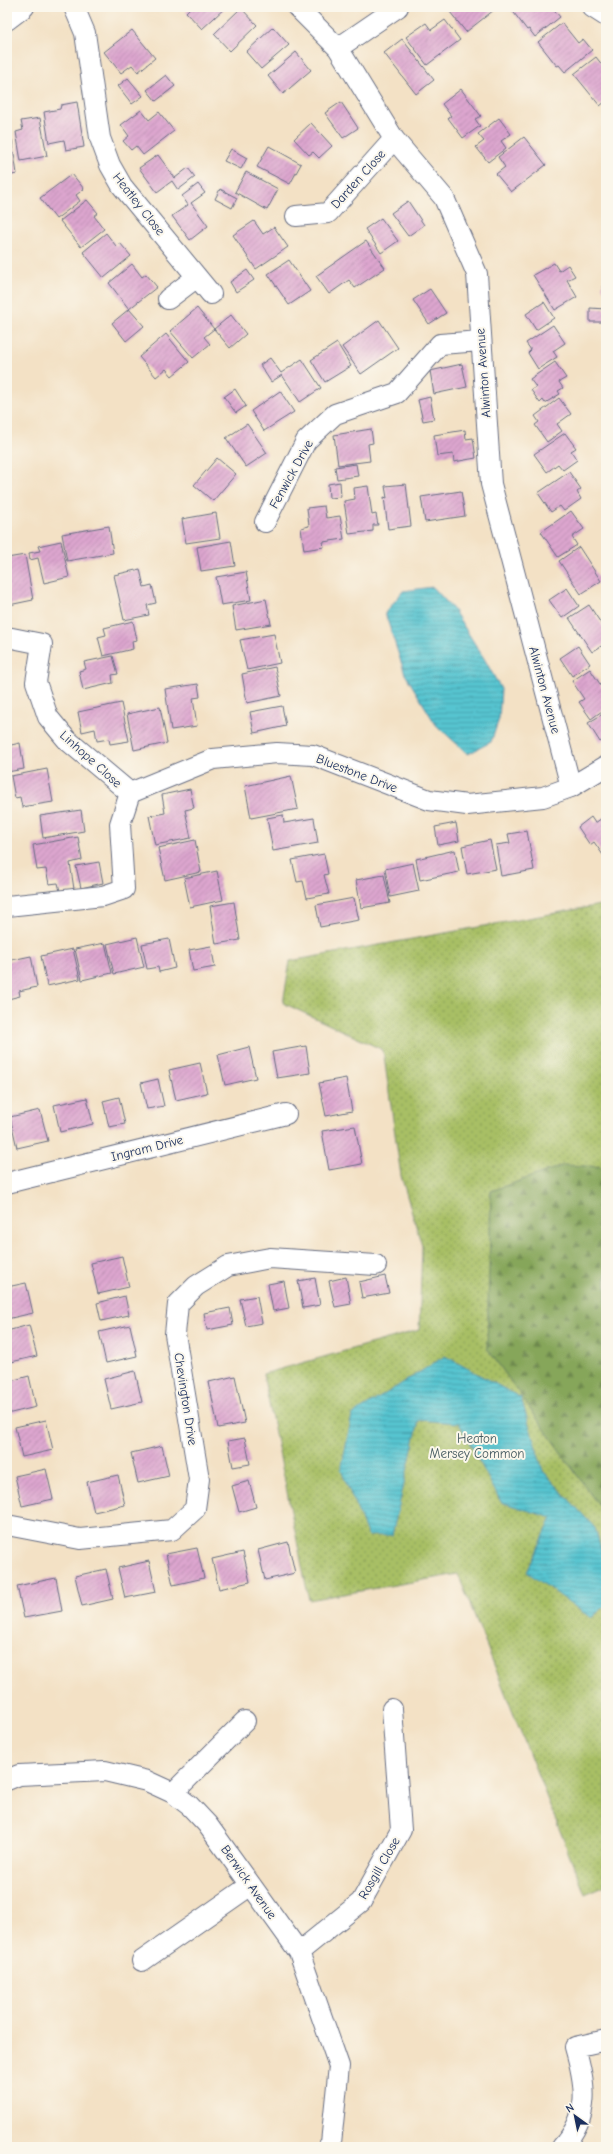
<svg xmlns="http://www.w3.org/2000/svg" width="613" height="2154" font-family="'Comic Neue',sans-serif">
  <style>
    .green { fill: url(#green-dots); stroke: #627762 }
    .forest { fill: url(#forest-firs); stroke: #506a5c }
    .water { fill: url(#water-rules); stroke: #397a97 }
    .building { fill: url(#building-hatch) }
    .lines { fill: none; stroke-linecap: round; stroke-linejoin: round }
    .minor-casing { stroke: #676d82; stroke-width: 22 }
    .minor { stroke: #fff; stroke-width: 20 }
    .labels { text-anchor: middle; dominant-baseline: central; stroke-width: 4; stroke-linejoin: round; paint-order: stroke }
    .street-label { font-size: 13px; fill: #1b2f5e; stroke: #fbf7ec }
    .park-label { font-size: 13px; fill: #455a60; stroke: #fbf7ec }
  </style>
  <defs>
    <pattern id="green-dots" width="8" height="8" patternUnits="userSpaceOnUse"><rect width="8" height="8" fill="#a8bf65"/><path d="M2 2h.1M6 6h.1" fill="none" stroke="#889c56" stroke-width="1.8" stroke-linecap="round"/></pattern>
    <pattern id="forest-firs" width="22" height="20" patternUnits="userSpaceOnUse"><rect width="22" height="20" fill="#86a65a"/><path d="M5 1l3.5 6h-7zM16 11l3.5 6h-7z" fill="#6d884e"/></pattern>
    <pattern id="water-rules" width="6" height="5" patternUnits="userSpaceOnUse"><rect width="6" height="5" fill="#57c4d0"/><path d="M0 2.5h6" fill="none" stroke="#47a0ac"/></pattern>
    <pattern id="building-hatch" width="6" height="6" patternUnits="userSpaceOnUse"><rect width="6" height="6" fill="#dda6cf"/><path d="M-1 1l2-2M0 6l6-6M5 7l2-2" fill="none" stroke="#b288ab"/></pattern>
  </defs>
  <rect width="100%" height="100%" fill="#fbf7ec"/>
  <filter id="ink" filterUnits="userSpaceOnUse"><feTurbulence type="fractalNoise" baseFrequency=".025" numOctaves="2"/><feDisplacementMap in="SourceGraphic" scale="8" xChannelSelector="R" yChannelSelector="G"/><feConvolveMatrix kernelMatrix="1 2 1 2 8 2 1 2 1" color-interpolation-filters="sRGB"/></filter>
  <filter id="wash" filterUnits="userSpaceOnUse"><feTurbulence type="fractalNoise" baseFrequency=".012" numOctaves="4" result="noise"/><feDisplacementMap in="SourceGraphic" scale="16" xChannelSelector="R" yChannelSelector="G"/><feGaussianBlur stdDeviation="0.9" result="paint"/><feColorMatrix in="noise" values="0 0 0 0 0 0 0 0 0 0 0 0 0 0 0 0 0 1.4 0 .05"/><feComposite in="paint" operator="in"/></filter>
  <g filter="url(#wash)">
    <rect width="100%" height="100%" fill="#f3e1c5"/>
    <path class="green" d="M606 904V1885L585 1894 458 1574 309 1600 263 1374 419 1330 422 1246 401 1176 383 1050 283 1003 290 961Z"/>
    <path class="forest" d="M564 1165 606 1167V1516L487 1348 491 1191Z"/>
    <path class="water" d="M433 587 453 609 485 660 501 689 499 719 491 742 468 754 436 725 405 674 385 613 403 591Z
      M445 1356 521 1398 543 1471 595 1528 606 1567V1605L591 1618 527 1572 552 1518 501 1502 459 1423 419 1420 392 1535 368 1536 341 1470 352 1415Z"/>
    <g id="blocks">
      <path class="building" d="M191 7H226L202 29 186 12Z
        M446 7H492L494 10 466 32Z
        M513 7H548L550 9 552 7 560 17 535 37 529 29 527 30 511 9Z
        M241 8 257 25 230 51 214 34Z
        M445 20 460 40 427 65 406 37 426 23 431 30Z
        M562 23 578 43 583 39 592 50 565 72 559 65 557 66 538 42Z
        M273 27 289 45 261 69 246 52Z
        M132 30 155 58 138 72 132 65 121 73 104 52Z
        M402 39 434 80 416 94 384 53Z
        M296 52 311 70 283 94 268 76Z
        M596 57 606 70V101L600 106 574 74Z
        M166 75 175 86 156 101 147 90Z
        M128 78 143 96 132 104 118 86Z
        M461 89 481 116 475 119 480 126 463 138 448 118 451 116 442 104Z
        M77 102 84 147 66 150 64 140 49 143 44 112 60 109 61 105Z
        M341 102 358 128 343 138 325 113Z
        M141 110 149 120 159 112 174 131 143 155 136 146 131 150 123 141 129 136 121 125Z
        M40 118 47 156 21 161 16 132 23 130 21 121Z
        M499 118 511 134 501 141 506 148 488 162 476 147 484 141 478 134Z
        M311 123 332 146 319 158 313 152 309 155 294 139Z
        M524 137 546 165 511 192 496 174 505 167 498 157Z
        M12 140 17 174 7 176V141Z
        M269 146 301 164 290 184 257 167Z
        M231 149 247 158 241 169 224 161Z
        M158 155 175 178 188 168 195 177 178 190 172 181 157 192 139 168Z
        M246 172 278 189 267 210 235 192Z
        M72 174 84 189 76 195 80 201 56 219 40 198Z
        M198 184 205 193 191 203 208 226 190 240 172 216 188 205 182 196Z
        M220 189 237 198 232 208 215 199Z
        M87 200 98 213 94 216 104 229 81 247 60 221Z
        M408 201 424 225 408 236 391 213Z
        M381 218 398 241 381 253 365 229Z
        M254 221 263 234 274 227 288 247 256 269 233 235Z
        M106 233 116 246 120 243 131 256 104 278 83 252Z
        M366 241 385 268 355 288 349 280 329 294 316 276Z
        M289 260 310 291 289 305 268 274Z
        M554 263 559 271 568 265 575 276 567 280 577 297 555 310 533 275Z
        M132 264 142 277 146 274 157 287 129 309 109 283Z
        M247 270 254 280 236 292 230 282Z
        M606 275V292L602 287Z
        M430 289 446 313 429 324 413 300Z
        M544 302 554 318 536 330 526 314Z
        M197 308 214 329 204 337 210 344 193 358 170 331Z
        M590 308 606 309V322H590Z
        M129 309 144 326 126 341 112 323Z
        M231 315 246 334 230 348 214 329Z
        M379 320 398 348 361 374 342 347Z
        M553 325 565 343 553 351 557 357 538 369 528 353 531 350 526 343Z
        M166 334 189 362 172 376 166 369 156 377 139 357Z
        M337 343 351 366 325 382 311 360Z
        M270 358 281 373 302 359 321 388 300 402 282 375 271 382 260 365Z
        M555 362 566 378 559 382 563 388 558 391 560 394 545 403 543 400 540 403 531 390 536 387 530 379Z
        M462 364 467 387 434 394 430 371Z
        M235 389 246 406 236 413 224 397Z
        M280 391 294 412 264 431 251 411Z
        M430 397 434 419 423 421 418 400Z
        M559 398 571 414 557 424 562 431 547 442 535 425 539 422 535 416Z
        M247 424 267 453 246 467 226 438Z
        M371 429 373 443 368 444 370 461 338 465 334 435Z
        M465 430 466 439 473 438 476 458 454 462 453 454 437 456 434 435Z
        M565 433 576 448 571 451 577 460 563 470 558 464 547 472 534 454Z
        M217 458 236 474 213 501 194 485Z
        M356 464 358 476 337 479 335 467Z
        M569 472 581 489 577 492 581 499 564 511 560 506 551 512 538 493Z
        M340 482 341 497 329 498 328 484Z
        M406 484 411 526 388 529 384 497 387 498 385 486Z
        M368 486 372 515 376 514 378 525H373V531L349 534 344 501 355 499 354 488Z
        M461 491 465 516 425 522 421 497Z
        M324 506 326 518 340 516 344 539 323 542 324 547 304 550 301 528 309 526 307 508Z
        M571 511 584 529 572 537 577 545 558 557 541 532Z
        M216 513 220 538 186 543 182 519Z
        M109 526 113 553 67 561 62 534Z
        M61 541 69 577 44 583 38 558 30 560 29 553 40 551 38 546Z
        M231 541 235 566 201 571 197 547Z
        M579 547 601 581 581 594 559 561Z
        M25 555 33 600 9 605 7 558Z
        M140 569 144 587 152 585 156 603 147 605 149 615 124 620 114 575Z
        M246 572 251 600 221 605 216 577Z
        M567 588 579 606 562 618 549 600Z
        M266 599 271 624 236 630 232 606Z
        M589 605 606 631V643L592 652 569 618Z
        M133 621 137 640 132 641 133 649 103 656 98 637 106 635 104 628Z
        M274 634 280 663 247 670 240 640Z
        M578 646 590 664 572 676 560 658Z
        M113 656 118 674 112 675 113 683 83 690 79 671 86 669 84 662Z
        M275 667 281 696 247 703 242 674Z
        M590 669 606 693V708L591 719 579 702 584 699 572 681Z
        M198 684 200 697 193 698 197 726 171 730 165 689Z
        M121 703 129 741 110 744 109 739 97 741 95 729 82 732 78 712Z
        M282 706 286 726 254 733 250 712Z
        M160 707 167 743 134 750 127 714Z
        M606 712V738L600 742 588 723Z
        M20 743 24 769 7 772V746Z
        M47 769 53 802 22 807 20 797 15 798 11 776Z
        M291 776 298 809 251 818 245 786Z
        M190 789 194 808 185 810 191 838 155 845 149 816 165 813 162 795Z
        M81 810 84 831 43 838 40 816Z
        M283 815 284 823 314 818 318 843 273 851 267 818Z
        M605 816 606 853 603 855 594 842 590 845 578 827 591 817 595 823Z
        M456 823 459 841 438 845 435 827Z
        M527 831 534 870 501 876 496 845 510 843 508 834Z
        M78 837 82 860 70 863 74 889 60 891 58 883 49 884 46 869 37 870 33 845Z
        M195 840 201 872 165 880 158 848Z
        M490 840 496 869 467 874 462 846Z
        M455 850 459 872 420 880 416 859Z
        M324 854 328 874 324 875 329 894 307 898 303 881 297 882 292 860Z
        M99 862 103 883 81 888 76 866Z
        M413 863 419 891 390 897 385 869Z
        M217 871 223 900 190 907 184 878Z
        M384 875 390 903 361 908 356 880Z
        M354 898 359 920 320 927 316 905Z
        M234 902 240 940 216 944 210 906Z
        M137 937 144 967 114 974 107 944Z
        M169 939 175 968 159 972 158 967 147 969 142 944Z
        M105 943 112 973 82 980 75 949Z
        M211 946 215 967 193 971 189 950Z
        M73 949 80 979 47 986 41 956Z
        M31 956 37 987 19 991 20 996 8 999 7 961Z
        M306 1046 310 1073 277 1078 272 1052Z
        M249 1047 256 1078 225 1085 218 1055Z
        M200 1063 207 1093 176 1100 169 1070Z
        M346 1078 352 1111 326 1116 319 1083Z
        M158 1079 164 1106 147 1109 141 1083Z
        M119 1097 125 1124 109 1127 103 1101Z
        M87 1098 93 1124 60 1132 54 1105Z
        M40 1110 48 1141 17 1148 10 1117Z
        M355 1126 362 1164 329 1170 322 1131Z
        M122 1256 129 1287 98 1294 91 1263Z
        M385 1276 389 1293 362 1298 359 1282Z
        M346 1277 351 1304 335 1307 329 1281Z
        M315 1278 320 1305 303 1308 298 1281Z
        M284 1281 289 1308 273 1311 268 1284Z
        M26 1283 33 1313 7 1319V1287Z
        M125 1296 129 1315 101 1321 97 1303Z
        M257 1296 262 1323 246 1326 240 1299Z
        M230 1308 233 1325 207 1330 204 1313Z
        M29 1325 37 1356 7 1363V1331Z
        M130 1325 137 1356 106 1363 99 1332Z
        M135 1371 142 1402 111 1409 104 1379Z
        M29 1376 36 1407 7 1414V1382Z
        M235 1376 245 1423 218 1428 209 1382Z
        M46 1420 53 1450 22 1457 15 1427Z
        M245 1438 250 1464 233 1467 228 1441Z
        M162 1446 169 1476 138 1483 131 1453Z
        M46 1469 53 1499 22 1506 15 1476Z
        M118 1475 125 1505 94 1512 87 1482Z
        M249 1481 256 1507 239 1512 232 1486Z
        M288 1542 295 1573 265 1580 258 1550Z
        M197 1548 204 1578 173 1585 166 1554Z
        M243 1552 250 1582 219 1589 212 1559Z
        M149 1561 156 1592 125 1598 118 1568Z
        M106 1569 113 1599 82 1606 75 1576Z
        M56 1578 62 1611 24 1618 17 1586Z"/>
    </g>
  </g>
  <g filter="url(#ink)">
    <use href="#blocks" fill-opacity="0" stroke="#676d82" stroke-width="1"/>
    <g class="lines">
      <g class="minor-casing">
        <path id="minor" d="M74 7 85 33 100 138 110 165 122 186 211 294
          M297 7 338 48 394 139 444 198 477 274 491 484 571 787
          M592 7 606 16
          M7 20 24 7
          M338 48 398 7
          M296 216 328 213 394 139
          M168 299 197 277
          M265 522 306 441 335 414 397 393 440 344 481 341
          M7 637 42 644 36 682 48 717 67 740 130 793
          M7 906 103 896 124 889 120 824 130 793 213 759 277 753 313 755 429 800 467 805 543 797 571 787 606 766
          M7 1183 286 1114
          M7 1525 80 1539 172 1530 195 1509 199 1479 175 1334 178 1304 196 1286 228 1266 270 1258 376 1265
          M7 1780 19 1775 105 1771 147 1781 173 1793 190 1806 207 1824 299 1952 339 2066 331 2143 328 2147
          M173 1793 245 1721
          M299 1952 361 1902 401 1830 392 1709
          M142 1961 251 1885
          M562 2147C591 2115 586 2085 575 2047L606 2040"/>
      </g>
      <use href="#minor" class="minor"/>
    </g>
  </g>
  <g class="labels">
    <g class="street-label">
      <text transform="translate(358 179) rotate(-48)">Darden Close</text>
      <text transform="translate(139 204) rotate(52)">Heatley Close</text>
      <text transform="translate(483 373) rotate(-94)">Alwinton Avenue</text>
      <text transform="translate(291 474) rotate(-61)">Fenwick Drive</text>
      <text transform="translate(545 690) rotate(75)">Alwinton Avenue</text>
      <text transform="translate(91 759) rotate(42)">Linhope Close</text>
      <text transform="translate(357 773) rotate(21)">Bluestone Drive</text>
      <text transform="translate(147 1148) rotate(-14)">Ingram Drive</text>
      <text transform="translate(186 1399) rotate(81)">Chevington Drive</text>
      <text transform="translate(379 1868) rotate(-60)">Rosgill Close</text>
      <text transform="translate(249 1882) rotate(55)">Berwick Avenue</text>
    </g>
    <g class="park-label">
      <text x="477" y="1438">Heaton<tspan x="477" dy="15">Mersey Common</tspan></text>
    </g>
  </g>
  <rect width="613" height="2154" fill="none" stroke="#fbf7ec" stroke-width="24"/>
  <g transform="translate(575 2116) rotate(327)" stroke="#fbf7ec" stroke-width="3" paint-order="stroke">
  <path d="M0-3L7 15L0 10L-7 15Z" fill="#1b2f5e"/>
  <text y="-6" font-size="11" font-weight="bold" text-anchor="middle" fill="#1b2f5e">N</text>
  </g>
</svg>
